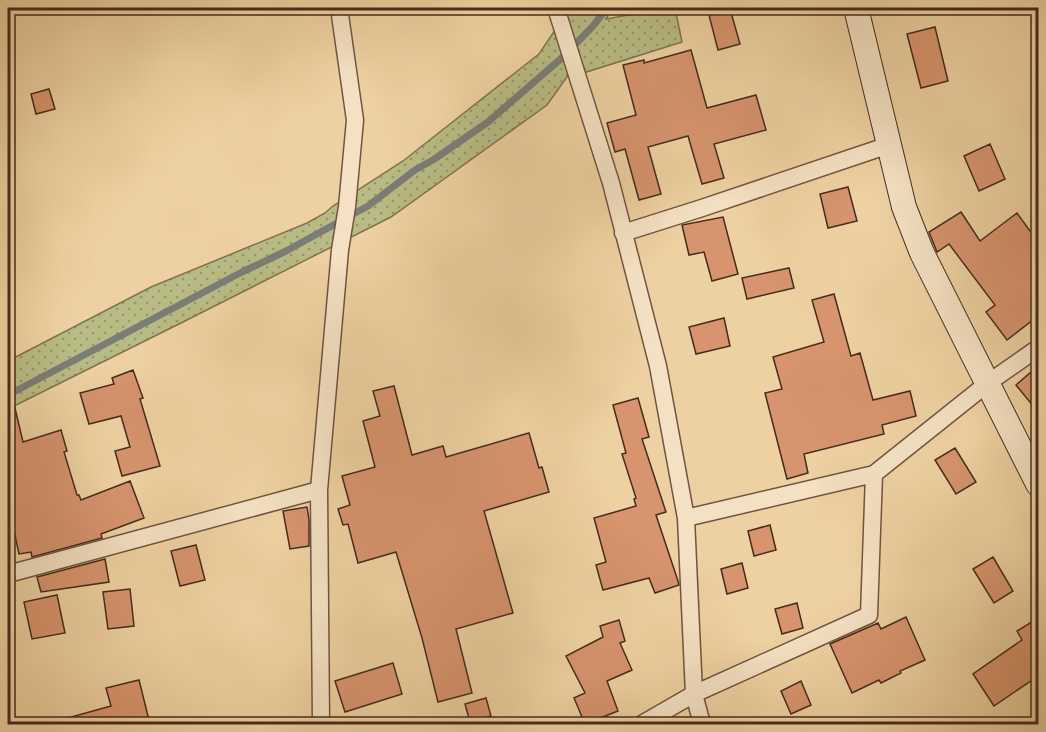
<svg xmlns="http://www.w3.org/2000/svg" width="1046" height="732" font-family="Cardo,serif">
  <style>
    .grass { fill: url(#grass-dots); stroke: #807351; stroke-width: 1.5 }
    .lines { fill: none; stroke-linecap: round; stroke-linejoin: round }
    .stream { stroke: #7b7d77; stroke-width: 7 }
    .building { fill: #d7946e; stroke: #462b1e; stroke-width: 1.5 }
    .street-casing { stroke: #70543f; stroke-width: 19 }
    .secondary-casing { stroke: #462b1e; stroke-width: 26 }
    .street { stroke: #f4e1c3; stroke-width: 16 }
    .secondary { stroke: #f4e1c3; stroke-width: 24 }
  </style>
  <defs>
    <pattern id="grass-dots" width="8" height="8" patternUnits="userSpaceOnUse" patternTransform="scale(1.5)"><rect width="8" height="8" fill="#b9bb84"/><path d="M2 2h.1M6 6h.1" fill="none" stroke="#98986b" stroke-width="1.8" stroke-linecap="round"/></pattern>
  </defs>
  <rect width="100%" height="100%" fill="#eed1a2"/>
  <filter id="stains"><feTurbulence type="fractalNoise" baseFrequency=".00333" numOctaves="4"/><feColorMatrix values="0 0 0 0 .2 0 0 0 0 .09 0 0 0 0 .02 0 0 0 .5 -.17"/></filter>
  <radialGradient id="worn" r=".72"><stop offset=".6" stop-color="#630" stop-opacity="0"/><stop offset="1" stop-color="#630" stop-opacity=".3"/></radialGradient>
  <path class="grass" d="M570 8H613L606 19 668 8H675L682 42 577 75 574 67 547 105 391 217 181 323 8 409V361L151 287 307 223 325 213 333 206 403 161 539 54Z"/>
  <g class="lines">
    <path class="stream" d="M8 395 242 272 286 251 368 206 415 170 433 160 488 122 564 56 593 26 607 8"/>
  </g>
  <path class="building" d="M730 9 740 44 718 50 709 15Z
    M935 27 948 81 921 88 907 34Z
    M691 50 707 108 756 95 766 130 714 144 724 178 702 184 688 136 648 147 661 194 639 200 625 149 615 152 607 123 636 115 623 65 644 60V63Z
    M49 89 55 109 36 114 31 94Z
    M990 144 1005 179 979 191 964 156Z
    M848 187 857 221 828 228 820 194Z
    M961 212 980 241 1017 213 1038 242V316L1007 340 986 312 995 305 949 244 937 252 929 232Z
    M723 217 738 274 712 281 704 252 689 255 682 225Z
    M789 268 794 288 747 299 742 278Z
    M834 294 851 356 860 353 873 400 910 391 916 416 882 425 884 434 804 454 808 473 787 479 765 393 782 389 773 357 824 342 812 300Z
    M724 318 730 346 696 354 689 327Z
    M1038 366V412L1016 385Z
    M133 370 143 398 140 399 160 466 122 476 115 451 130 447 121 416 89 424 80 393 114 384 112 378Z
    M394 386 412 455 443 446 446 457 529 433 539 468 542 467 549 492 484 511 513 613 456 629 472 693 438 702 422 638 396 552 358 563 348 524 343 525 338 509 350 505 342 476 375 467 363 421 380 416 373 391Z
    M638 398 649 437 642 439 666 512 656 515 678 581 679 585 655 593 649 578 603 590 596 565 606 562 594 518 636 506 634 499 636 498 622 454 626 453 613 405Z
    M14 404 23 442 61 430 67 451 64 452 77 495H79L81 500 130 481 144 518 101 534 102 538 32 557 31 552 19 554 8 503V405Z
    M955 448 976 482 956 494 935 460Z
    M307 507 309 520V546L290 549 283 511Z
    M770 525 776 550 754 556 748 531Z
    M196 545 205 580 180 586 171 551Z
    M993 557 1013 591 994 603 973 569Z
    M105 559 109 582 41 592 37 577Z
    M742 563 748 588 727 594 721 569Z
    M130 589 134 626 108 629 103 592Z
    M57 595 65 633 32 639 24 602Z
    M797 603 803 628 782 634 775 609Z
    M906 617 925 660 900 671 901 673 881 683 879 680 852 693 830 644 878 623 881 629Z
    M1038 618V676L994 706 973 674 1022 640 1017 631Z
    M619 620 625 641 620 643 632 670 607 681 618 711 585 724 574 698 585 693 566 656 603 637 600 626Z
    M393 663 402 694 345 712 335 681Z
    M139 680 150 724H65L64 719 111 706 106 688Z
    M801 681 811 705 791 714 781 691Z
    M486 698 491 716 470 722 465 704Z"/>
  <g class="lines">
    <g class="street-casing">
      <path id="street" d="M556 8 611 183 658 366 686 518 694 694 702 724
        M623 233 702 208 889 145
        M686 518 874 474 988 383 1038 348
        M8 574 319 490
        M321 724 319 490 340 250 347 207 355 120 339 8
        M642 724 694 694 869 615 874 474"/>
    </g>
    <g class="secondary-casing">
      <path id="secondary" d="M856 8 904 207 922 253 1038 484"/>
    </g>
    <use href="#street" class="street"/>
    <use href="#secondary" class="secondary"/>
  </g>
  <rect width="1046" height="732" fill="none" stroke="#eed1a2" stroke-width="30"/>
  <rect x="9" y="9" width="1028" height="714" fill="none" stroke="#462b1e" stroke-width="3"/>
  <rect x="15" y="15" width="1016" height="702" fill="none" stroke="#462b1e" stroke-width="1.5"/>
  <rect width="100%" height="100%" filter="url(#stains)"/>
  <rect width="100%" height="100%" fill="url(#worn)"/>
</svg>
